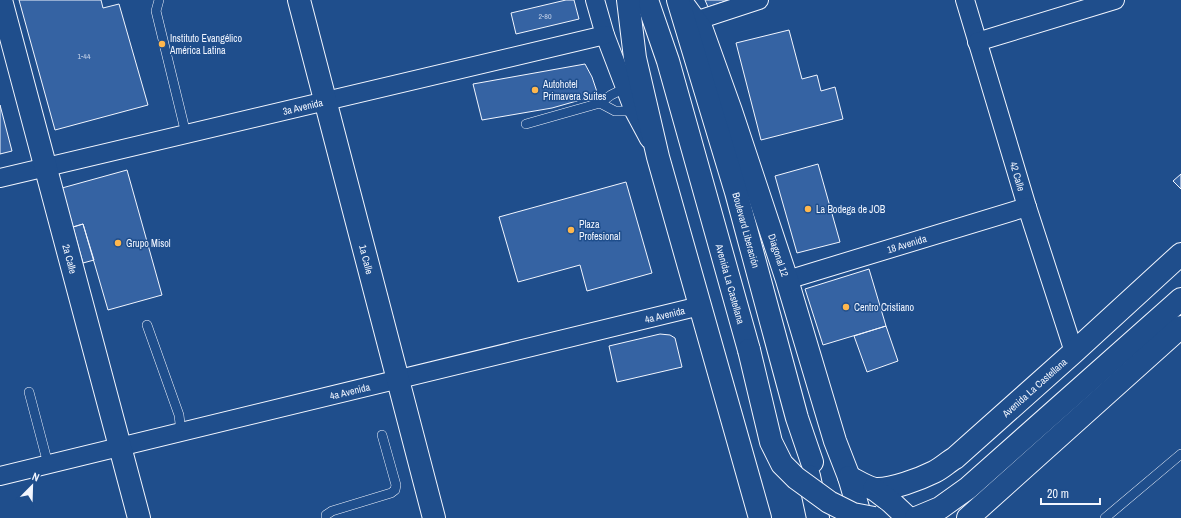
<svg xmlns="http://www.w3.org/2000/svg" width="1181" height="518" font-family="'Archivo Narrow',sans-serif">
  <style>
    .building { fill: #3563a3; stroke: #f2f6ff }
    .lines { fill: none; stroke-linecap: round; stroke-linejoin: round }
    .lane-casing { stroke: #f2f6ff; stroke-width: 10 }
    .street-casing { stroke: #f2f6ff; stroke-width: 20 }
    .secondary-casing { stroke: #f2f6ff; stroke-width: 24 }
    .highway-casing { stroke: #f2f6ff; stroke-width: 24 }
    .lane { stroke: #1f4e8c; stroke-width: 9 }
    .street { stroke: #1f4e8c; stroke-width: 18 }
    .secondary { stroke: #1f4e8c; stroke-width: 22 }
    .highway { stroke: #1f4e8c; stroke-width: 22 }
    .secondary-bridge-casing { stroke: #f2f6ff; stroke-width: 24; stroke-linecap: butt }
    .secondary-bridge { stroke: #1f4e8c; stroke-width: 22 }
    .poi-dot { fill: #ffb74d; stroke: #1f4e8c; stroke-width: 1.5 }
    .labels { text-anchor: middle; dominant-baseline: central; stroke-width: 3; stroke-linejoin: round; paint-order: stroke }
    .number-label { font-size: 8px; fill: #c3d1e8 }
    .poi-label { font-size: 10px; fill: #f2f6ff; stroke: #1f4e8c; text-anchor: start }
    .street-label { font-size: 10px; fill: #f2f6ff; stroke: #1f4e8c }
  </style>
  <rect width="100%" height="100%" fill="#1f4e8c"/>
  <path class="building" d="M19 0H101L103 8 119 4 148 105 55 130Z
    M566 0H574L579 19 516 34 511 13Z
    M705 0H729L708 7Z
    M789 30 802 79 817 75 821 91 835 87 843 119 761 140 736 43Z
    M585 64 592 77 598 95 552 108 482 120 473 84Z
    M0 105 12 151 0 154Z
    M818 164 840 242 797 253 775 176Z
    M127 170 162 295 108 310 83 224 73 227 62 188Z
    M1181 174V189L1173 181Z
    M626 182 652 273 587 291 580 265 518 282 499 217Z
    M83 224 94 260 83 263 73 227Z
    M869 269 886 326 823 345 805 289Z
    M886 326 898 361 867 372 854 336Z
    M660 334 670 335 675 338 682 367 617 382 609 346Z"/>
  <g class="lines">
    <g class="lane-casing">
      <path id="lane" d="M159 0 156 11 186 134
        M600 103 611 95 625 88
        M526 124 600 103 615 111H634
        M147 325 179 415 181 432
        M29 392 48 464
        M326 518V515L332 511 391 493 395 490 396 485 382 435
        M1105 518 1181 454"/>
    </g>
    <g class="street-casing">
      <g id="street">
        <path d="M595 0 605 35 634 111 649 139"/>
        <path id="s1" d="M965 0 1027 207 1074 352"/>
        <path d="M695 21 759 0"/>
        <path d="M977 42 1115 0"/>
        <path id="s2" d="M0 178 605 35"/>
        <path id="s3" d="M787 280 1027 207"/>
        <path id="s4" d="M0 476 700 306"/>
      </g>
    </g>
    <g class="secondary-casing">
      <g id="secondary">
        <path id="s5" d="M1 0 139 518"/>
        <path id="s6" d="M299 0 434 518"/>
        <path id="s7" d="M647 0 668 61 749 350"/>
        <path id="s8" d="M680 0 702 30 731 111 787 280 835 441 849 477 861 518"/>
        <path id="s9" d="M849 477C857 481 866 487 875 489 891 490 920 479 934 472 942 468 948 462 955 458L1074 352 1181 254"/>
        <path d="M874 489 891 502 908 518"/>
        <path d="M916 518 940 508 968 488 1181 299"/>
        <path d="M968 518 1181 327"/>
      </g>
    </g>
    <g class="highway-casing">
      <g id="highway">
        <path d="M628 0 635 58 658 157 760 518"/>
        <path id="s10" d="M678 0 736 192 797 418 812 462"/>
        <path d="M809 476 818 518"/>
      </g>
    </g>
    <use href="#lane" class="lane"/>
    <use href="#street" class="street"/>
    <use href="#secondary" class="secondary"/>
    <use href="#highway" class="highway"/>
    <g class="secondary-bridge-casing">
      <path id="secondary-bridge" d="M749 350 771 442 782 464 796 478 829 502 853 514 874 518"/>
    </g>
    <use href="#secondary-bridge" class="secondary-bridge"/>
  </g>
  <g class="poi-dot">
    <circle cx="162" cy="44" r="4"/>
    <circle cx="535" cy="90" r="4"/>
    <circle cx="808" cy="209" r="4"/>
    <circle cx="571" cy="230" r="4"/>
    <circle cx="118" cy="243" r="4"/>
    <circle cx="846" cy="307" r="4"/>
  </g>
  <g class="labels">
    <g class="number-label">
      <text x="545" y="16">2-80</text>
      <text x="84" y="56">1-44</text>
    </g>
    <g class="poi-label">
      <text x="170" y="38">Instituto Evangélico<tspan x="170" dy="12">América Latina</tspan></text>
      <text x="543" y="84">Autohotel<tspan x="543" dy="12">Primavera Suites</tspan></text>
      <text x="816" y="209">La Bodega de JOB</text>
      <text x="579" y="224">Plaza<tspan x="579" dy="12">Profesional</tspan></text>
      <text x="126" y="243">Grupo Misol</text>
      <text x="854" y="307">Centro Cristiano</text>
    </g>
    <g class="street-label">
      <text stroke="none"><textPath href="#s2" startOffset="311">3a Avenida</textPath></text>
      <text stroke="none"><textPath href="#s1" startOffset="184">42 Calle</textPath></text>
      <text stroke="none"><textPath href="#s10" startOffset="240">Boulevard Liberación</textPath></text>
      <text stroke="none"><textPath href="#s3" startOffset="125">18 Avenida</textPath></text>
      <text stroke="none"><textPath href="#s8" startOffset="275">Diagonal 12</textPath></text>
      <text stroke="none"><textPath href="#s5" startOffset="268">2a Calle</textPath></text>
      <text stroke="none"><textPath href="#s6" startOffset="268">1a Calle</textPath></text>
      <text stroke="none"><textPath href="#s7" startOffset="296">Avenida La Castellana</textPath></text>
      <text stroke="none"><textPath href="#s4" startOffset="684">4a Avenida</textPath></text>
      <text stroke="none"><textPath href="#s9" startOffset="222">Avenida La Castellana</textPath></text>
      <text stroke="none"><textPath href="#s4" startOffset="360">4a Avenida</textPath></text>
    </g>
  </g>
  <g transform="translate(32 486) rotate(23)" stroke="#1f4e8c" stroke-width="3" paint-order="stroke">
  <path d="M0-3L7 15L0 10L-7 15Z" fill="#f2f6ff"/>
  <text y="-6" font-size="11" font-weight="bold" text-anchor="middle" fill="#f2f6ff">N</text>
  </g>
  <path d="M1041 498v6h59v-6" fill="none" stroke="#f2f6ff" stroke-width="2"/>
  <text x="1047" y="498" font-size="12" fill="#f2f6ff" stroke="#1f4e8c" stroke-width="3" paint-order="stroke">20 m</text>
</svg>
